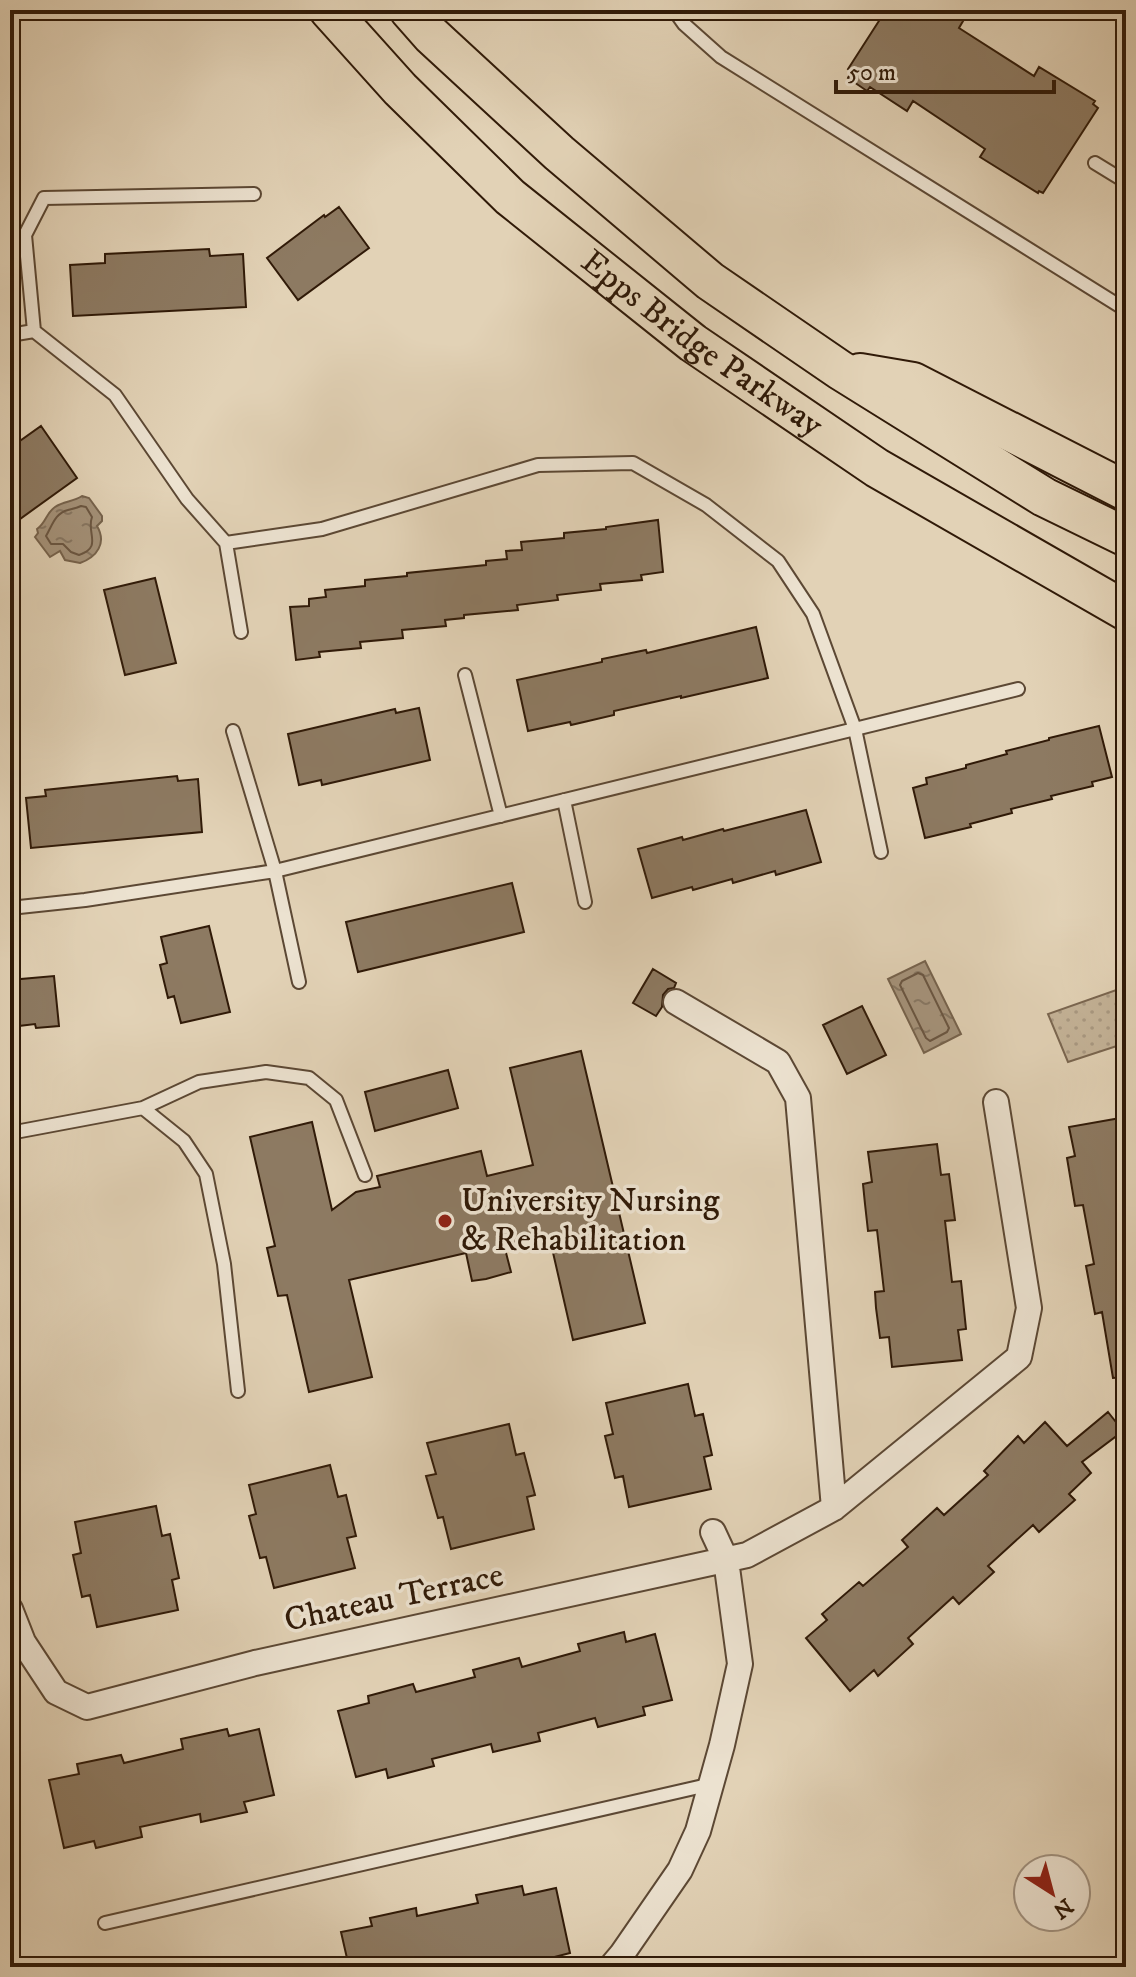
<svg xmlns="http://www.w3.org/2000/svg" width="1136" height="1977" font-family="'IM FELL DW Pica',serif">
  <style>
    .park { fill: url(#park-dots); stroke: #7a6650; stroke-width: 2 }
    .water { fill: url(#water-ripples); stroke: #76634d; stroke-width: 2 }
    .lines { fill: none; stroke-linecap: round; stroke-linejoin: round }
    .shore { stroke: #6a5642; stroke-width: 2 }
    .building { fill: #8d7a62; stroke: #301a08; stroke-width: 2 }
    .lane-casing { stroke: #5c4834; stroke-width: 16 }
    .street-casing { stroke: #5c4834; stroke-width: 28 }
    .primary-casing { stroke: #301a08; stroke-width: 42 }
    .lane { stroke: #ece2d0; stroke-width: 12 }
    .street { stroke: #ece2d0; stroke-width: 24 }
    .primary { stroke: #e2d2b6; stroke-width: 38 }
    .poi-dot { fill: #8f2418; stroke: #ece2d0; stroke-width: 3 }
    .labels { text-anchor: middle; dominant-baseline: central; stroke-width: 7; stroke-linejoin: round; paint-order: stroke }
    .street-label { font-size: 34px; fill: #301a08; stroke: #ece2d0 }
    .poi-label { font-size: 34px; fill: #301a08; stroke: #ece2d0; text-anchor: start }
  </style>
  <defs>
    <pattern id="park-dots" width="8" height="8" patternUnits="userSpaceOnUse" patternTransform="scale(2)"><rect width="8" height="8" fill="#c4b398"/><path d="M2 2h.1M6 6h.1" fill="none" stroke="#a99982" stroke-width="1.8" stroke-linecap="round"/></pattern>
    <pattern id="water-ripples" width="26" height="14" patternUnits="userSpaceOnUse" patternTransform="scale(2)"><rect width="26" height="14" fill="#a5937b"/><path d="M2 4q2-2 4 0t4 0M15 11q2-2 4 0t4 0" fill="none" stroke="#877763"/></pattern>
  </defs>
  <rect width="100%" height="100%" fill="#e2d2b6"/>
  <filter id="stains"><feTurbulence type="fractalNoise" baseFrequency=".0025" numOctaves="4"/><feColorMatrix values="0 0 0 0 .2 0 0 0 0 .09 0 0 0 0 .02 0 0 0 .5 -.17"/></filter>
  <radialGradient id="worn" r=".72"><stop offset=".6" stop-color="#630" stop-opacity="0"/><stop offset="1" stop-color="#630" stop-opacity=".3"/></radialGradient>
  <path class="park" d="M1122 988 1126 997V1043L1068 1062 1048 1014Z"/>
  <path class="water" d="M82 496 89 498 102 516V521L97 526C107 543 97 557 80 563L65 560 60 551 50 557 35 537 38 533 37 529C46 523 46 513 55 507 64 501 73 502 82 496Z
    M925 961 961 1034 924 1053 888 979Z"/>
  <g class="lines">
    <path class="shore" d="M81 506 86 507 92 517C86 533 103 547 79 555L71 552 63 544H51L46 536C52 526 55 513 68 510 72 509 77 508 81 506Z
      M918 973 923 975 949 1028 947 1032 930 1041 926 1038 900 985 902 981Z"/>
  </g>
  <path class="building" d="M886 10H945L963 21 959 28 1034 76 1039 67 1095 101 1093 104 1098 108 1043 193 1039 191 1038 193 980 157 985 149 913 101 907 111 870 87 867 91 848 78 851 72 848 69Z
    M339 207 369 248 298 300 267 258 324 215 325 217Z
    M209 249 210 256 243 254 246 307 73 316 70 265 105 263V254Z
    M41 426 77 478 20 519 10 505V448Z
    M658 520 663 572 641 575 642 580 600 584 601 590 557 595 558 600 517 605 518 610 464 615V618L445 620 446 626 402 630 403 638 360 642 361 648 319 652 320 657 296 660 290 607 309 606V599L326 597 325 590 365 586V580L407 576V573L486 565V561L507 559 506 551 522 550 521 542 564 538V533L606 529V527Z
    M155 578 176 663 125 675 104 590Z
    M756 627 768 678 681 698V696L614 711V715L571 725 570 722 528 731 517 680 602 662V659L646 650 647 653Z
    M419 708 430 760 322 785 321 780 299 785 288 734 395 709 396 713Z
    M1099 726 1112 777 1092 782 1093 786 1051 796 1052 799 1011 809 1012 813 970 824 971 827 925 838 913 788 927 784 926 778 966 768V765L1007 754 1006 751 1049 740V738Z
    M177 776 178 781 198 779 202 832 31 848 26 798 46 796 45 790Z
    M806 810 821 862 776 875 775 871 733 883 732 879 693 890 692 887 652 898 638 849 682 837 683 840 723 829 724 831Z
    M512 883 524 932 358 972 346 922Z
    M209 926 230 1012 181 1023 174 996 168 998 160 965 167 963 161 937Z
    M653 969 676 983 674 988 668 989 663 995 662 1007 656 1016 633 1003Z
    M54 976 59 1026 36 1028 35 1024 10 1027V980Z
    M862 1006 886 1055 847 1074 823 1025Z
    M581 1051 645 1323 573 1340 549 1235 504 1245 511 1272 486 1279 472 1281 466 1253 349 1280 372 1377 309 1392 287 1295 278 1296 267 1248 275 1246 250 1137 312 1122 332 1210 356 1192 380 1187 377 1176 481 1151 487 1176 533 1165 510 1068Z
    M448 1070 458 1108 375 1131 365 1092Z
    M1126 1117V1377L1113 1378 1102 1312 1095 1314 1086 1266 1094 1264 1083 1205 1075 1206 1067 1158 1075 1156 1069 1127Z
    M937 1144 941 1175 949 1174 955 1220 945 1221 952 1282 961 1281 966 1329 958 1330 962 1360 892 1367 889 1337 880 1338 876 1308 875 1292 884 1291 877 1230 868 1231 865 1204 863 1184 872 1182 868 1152Z
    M688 1384 695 1416 703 1414 712 1455 704 1457 711 1489 629 1507 623 1476 615 1478 605 1436 613 1434 606 1403Z
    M1108 1412 1123 1431 1082 1462 1091 1473 1069 1494 1075 1500 1039 1532 1033 1525 988 1566 994 1572 959 1604 953 1597 908 1638 913 1644 878 1676 874 1670 850 1691 806 1638 827 1620 822 1614 859 1582 863 1586 908 1547 902 1540 937 1508 944 1515 988 1475 984 1471 1018 1436 1024 1443 1045 1422 1067 1446Z
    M509 1424 516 1455 524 1453 535 1495 527 1497 534 1529 451 1549 443 1517 438 1518 426 1476 436 1474 427 1443Z
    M330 1465 338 1497 346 1495 356 1536 347 1538 355 1568 274 1588 266 1557 260 1558 249 1516 256 1514 249 1485Z
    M156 1506 162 1536 170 1534 179 1578 172 1580 178 1610 97 1627 90 1595 82 1597 73 1555 81 1553 75 1522Z
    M624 1632 626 1642 655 1634 672 1700 643 1707 645 1715 598 1727 595 1718 538 1733 540 1741 493 1752 491 1744 432 1759 434 1766 388 1778 386 1769 356 1777 338 1711 369 1703 368 1696 413 1684 416 1692 475 1677 473 1670 519 1658 522 1667 580 1651 578 1644Z
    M227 1729 229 1736 259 1729 274 1795 244 1802 247 1812 201 1822 200 1814 140 1827 142 1837 96 1848 94 1841 64 1848 49 1780 79 1774 77 1764 121 1755 124 1763 183 1749 181 1739Z
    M522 1886 524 1895 556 1888 570 1953 539 1961 540 1967H349L341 1932 372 1926 370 1918 416 1908 417 1916 478 1903 476 1895Z"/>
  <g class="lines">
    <g class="lane-casing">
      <path id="lane" d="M674 10 684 24 721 57 1126 310
        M1095 163 1126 182
        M34 331 25 235 44 198 254 194
        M10 335 34 331 115 395 187 499 226 543 322 529 538 465 633 463 706 505 778 561 813 614 855 729 881 852
        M226 543 241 632
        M465 675 501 816
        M233 731 275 871 299 982
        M564 800 585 902
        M10 908 85 900 275 871 1018 689
        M143 1108 199 1082 266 1072 309 1078 336 1100 365 1175
        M10 1133 143 1108 184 1141 206 1174 224 1264 238 1391
        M105 1923 712 1784"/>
    </g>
    <g class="street-casing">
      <path id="street" d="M676 1002 778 1062 798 1098 834 1508
        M10 1609 23 1642 56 1692 87 1707 255 1663 747 1555 834 1508 1019 1357 1029 1308 996 1102
        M611 1967 622 1954 680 1870 698 1831 722 1745 740 1664 726 1560 713 1532"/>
    </g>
    <g class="primary-casing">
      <g id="primary">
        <path id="s1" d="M329 10 400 89 510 197 693 343 877 468 1126 611"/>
        <path d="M409 10 431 35 559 153 710 281 840 370 1044 497 1126 537"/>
        <path d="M860 373 913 382 1126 491"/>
      </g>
    </g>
    <use href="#lane" class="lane"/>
    <use href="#street" class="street"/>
    <use href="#primary" class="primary"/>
  </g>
  <circle class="poi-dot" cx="445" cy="1221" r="8"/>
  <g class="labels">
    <g class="street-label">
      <text stroke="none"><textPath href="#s1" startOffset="502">Epps Bridge Parkway</textPath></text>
      <text transform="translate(394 1598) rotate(-12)">Chateau Terrace</text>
    </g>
    <g class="poi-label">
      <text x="461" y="1201">University Nursing<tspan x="461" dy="39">&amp; Rehabilitation</tspan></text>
    </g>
  </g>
  <rect width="1136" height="1977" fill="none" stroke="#e2d2b6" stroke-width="40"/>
  <rect x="12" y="12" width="1112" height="1953" fill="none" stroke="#301a08" stroke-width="4"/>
  <rect x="20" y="20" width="1096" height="1937" fill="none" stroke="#301a08" stroke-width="2"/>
  <g transform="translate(1052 1893) rotate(144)"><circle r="38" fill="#ece2d0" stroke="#a19280" stroke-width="2"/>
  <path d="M0-6L14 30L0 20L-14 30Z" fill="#8f2418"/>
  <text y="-12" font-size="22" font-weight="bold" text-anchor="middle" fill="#301a08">N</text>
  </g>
  <path d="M836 80v12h218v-12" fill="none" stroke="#301a08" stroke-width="4"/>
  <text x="848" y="80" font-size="24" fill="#301a08" stroke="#ece2d0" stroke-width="6" paint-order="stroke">50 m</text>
  <rect width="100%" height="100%" filter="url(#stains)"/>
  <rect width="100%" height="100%" fill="url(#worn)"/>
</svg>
